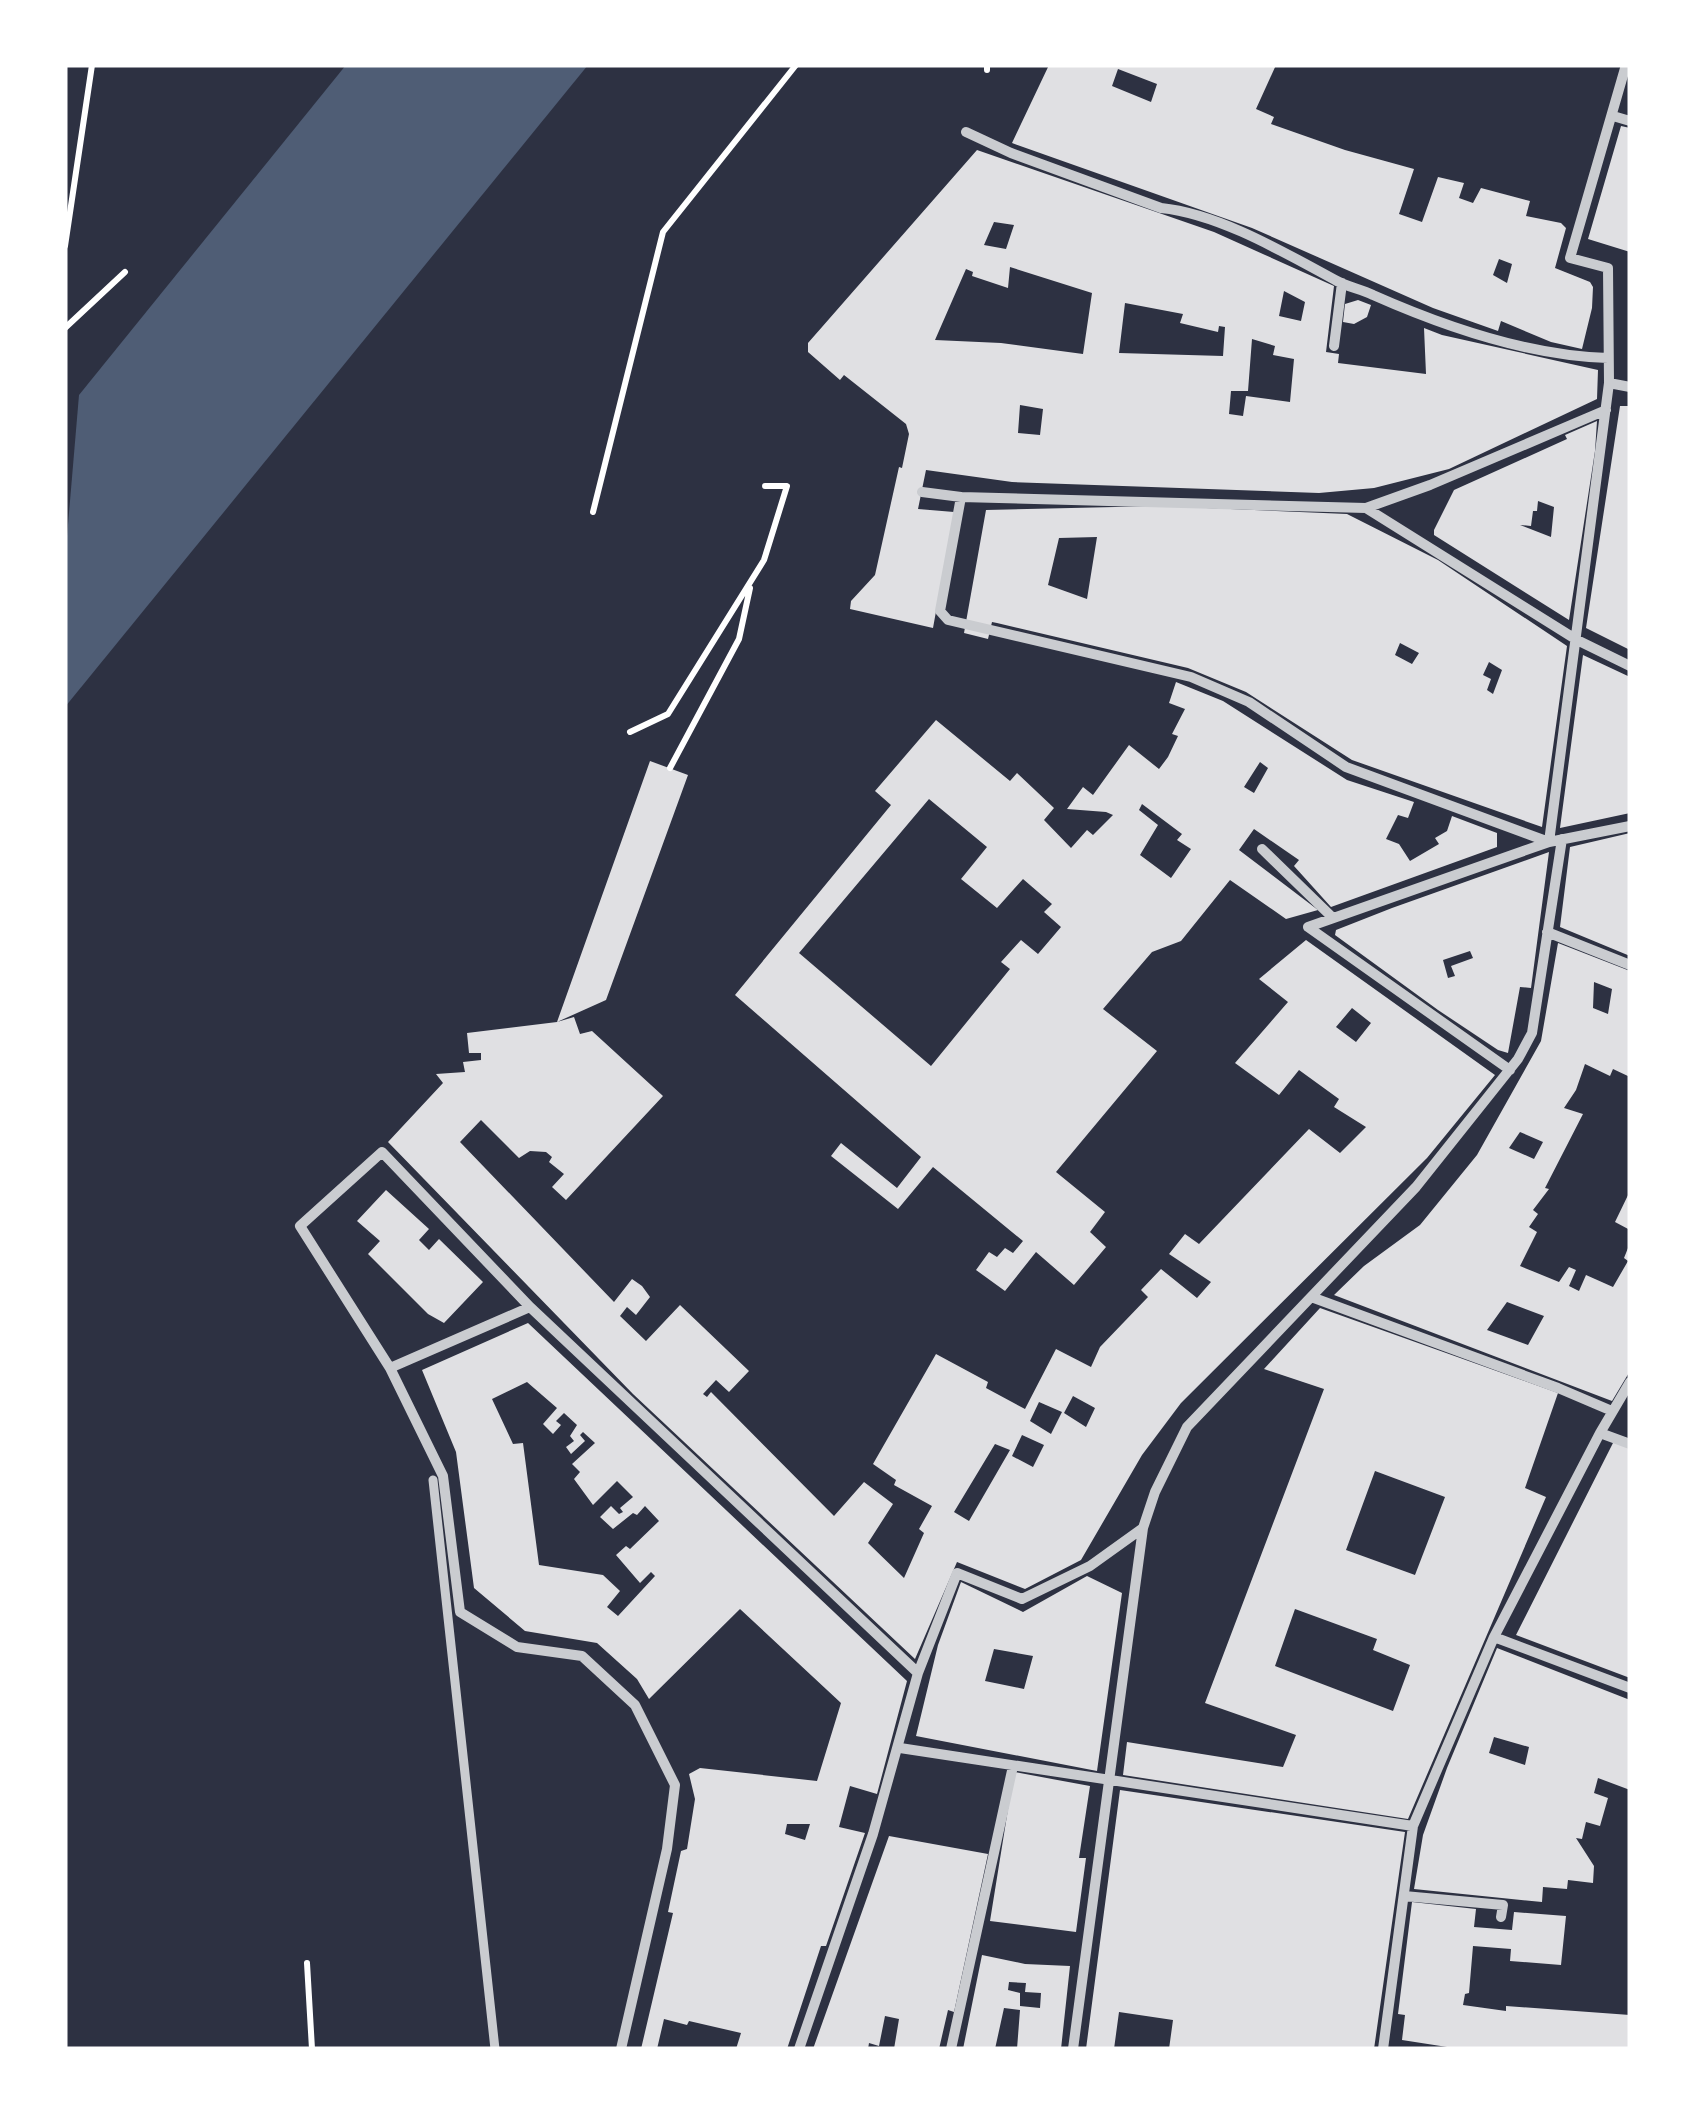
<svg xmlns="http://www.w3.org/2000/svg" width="1695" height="2114" font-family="'PT Sans Narrow',sans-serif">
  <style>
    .water { fill: #4f5d75 }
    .building { fill: #e0e0e3; fill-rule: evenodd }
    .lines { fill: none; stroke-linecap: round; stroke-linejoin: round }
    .path { stroke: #fff; stroke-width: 6 }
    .pedestrian { stroke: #caccd0; stroke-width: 9 }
    .minor { stroke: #caccd0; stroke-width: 10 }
  </style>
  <rect width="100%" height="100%" fill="#2d3142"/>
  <path class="water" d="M346 65H588L65 707V560L79 395Z"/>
  <path class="building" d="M1049 65H1276L1256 109 1274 117 1271 124 1345 150 1414 169 1399 214 1422 222 1438 177 1464 183 1459 198 1473 203 1481 188 1530 201 1526 216 1561 223 1566 228 1555 268 1590 282 1593 287 1592 308 1582 349 1551 342 1501 321 1498 331 1433 308 1252 228 1012 143ZM1118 69 1157 84 1151 102 1112 86ZM1499 259 1512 264 1507 283 1493 275Z
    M1621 126 1630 128V252L1588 239Z
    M977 150 1214 232 1334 286 1326 352 1339 354 1338 363 1426 374 1424 328 1442 335 1598 370 1597 399 1449 469 1374 488 1319 493 1012 482 926 470 918 509 954 512 933 628 850 609 851 601 875 575 899 467 902 468 909 434 906 424 844 375 840 380 808 352V343ZM994 222 1014 225 1006 249 984 245ZM1010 267 1092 293 1083 354 1001 343 935 340 966 269 973 272 972 276 1008 288ZM1284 291 1305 302 1301 321 1279 316ZM1125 303 1183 314 1180 323 1218 332 1219 326 1225 327 1223 356 1119 353ZM1252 339 1275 346 1273 355 1294 359 1290 402 1246 396 1243 416 1229 414 1231 391H1248ZM1020 405 1043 409 1040 435 1018 433Z
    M1358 300 1371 305 1367 317 1354 324 1343 322 1345 304Z
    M1620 406H1630V650L1586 628Z
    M1597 421 1595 451 1569 620 1434 535V530L1454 490 1567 439 1565 435ZM1538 501 1554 507 1551 537 1520 525 1531 526 1533 511H1537Z
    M1159 506 1347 514 1438 560 1567 646 1542 827 1352 760 1246 692 1188 668 997 623 992 622 988 639 964 633 986 510ZM1097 537 1087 599 1048 585 1059 538ZM1400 643 1419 653 1412 664 1395 655ZM1489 662 1502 670 1493 694 1487 690 1491 679 1483 675Z
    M1583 655 1630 677V813L1560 828Z
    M1176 682 1223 701 1347 780 1414 802 1408 818 1398 815 1386 839 1399 844 1410 861 1439 844 1435 838 1447 831 1452 816 1497 833V847L1331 907 1294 866 1299 860 1254 829 1239 850 1318 910 1286 919 1230 880 1181 941 1152 952 1103 1009 1157 1051 1056 1172 1105 1212 1090 1232 1106 1247 1074 1285 1036 1252 1005 1291 976 1270 989 1252 997 1257 1005 1248 1013 1253 1023 1241 933 1167 898 1209 831 1156 841 1143 897 1188 921 1157 735 995 891 805 875 791 936 720 1010 781 1017 773 1054 808 1044 820 1071 848 1087 830 1093 835 1113 815 1106 812 1067 809 1083 787 1093 795 1129 745 1159 769 1168 757 1178 736 1172 734 1185 709 1169 703ZM1260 762 1268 768 1254 793 1244 787ZM929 799 987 847 961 879 997 908 1023 879 1052 904 1044 912 1061 927 1038 954 1021 940 1001 962 1010 969 931 1066 799 953ZM1142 804 1182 834 1177 840 1191 849 1171 878 1140 855 1158 825 1139 810Z
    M650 761 688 775 606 1000 557 1022 574 1017 580 1034 592 1031 663 1096 566 1200 552 1187 564 1174 549 1162 552 1157 546 1152 530 1151 519 1158 481 1120 460 1142 614 1302 632 1279 642 1286 650 1297 636 1315 627 1307 620 1316 646 1341 680 1305 749 1371 729 1392 716 1380 703 1394 707 1397 711 1392 834 1516 864 1482 893 1504 868 1543 904 1578 924 1533 919 1529 932 1506 894 1485 896 1480 873 1464 936 1354 988 1382 986 1388 1025 1409 1056 1349 1091 1367 1100 1347 1148 1297 1141 1290 1161 1269 1197 1298 1211 1282 1169 1254 1185 1234 1199 1244 1309 1129 1340 1153 1366 1127 1334 1107 1339 1099 1299 1070 1279 1095 1235 1063 1288 1002 1259 979 1306 940 1495 1075 1427 1158 1181 1403 1142 1455 1081 1560 1025 1589 957 1562 915 1659 633 1394 388 1142 443 1083 436 1074 465 1072 463 1062 481 1060V1053H469L467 1033 557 1022ZM1352 1008 1371 1023 1356 1042 1336 1027ZM1073 1396 1095 1408 1086 1427 1064 1413ZM1039 1402 1062 1412 1051 1434 1030 1421ZM1022 1435 1044 1445 1033 1467 1012 1456ZM995 1444 1010 1450 969 1521 954 1512Z
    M1630 833V956L1560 927 1570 847Z
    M1549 852 1531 988 1520 987 1508 1053 1498 1050 1438 1010 1335 935 1336 930 1392 908ZM1470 951 1473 958 1451 966 1455 976 1448 978 1443 960Z
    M1558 943 1630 971V1077L1613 1069 1610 1076 1585 1064 1576 1090 1564 1108 1583 1114 1545 1188 1549 1189 1533 1210 1538 1214 1529 1227 1537 1232 1520 1266 1559 1282 1569 1267 1576 1270 1569 1286 1579 1291 1586 1275 1613 1287 1628 1261 1624 1258 1630 1243V1371L1612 1401 1334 1295 1364 1266 1420 1225 1477 1155 1541 1041ZM1594 982 1612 989 1608 1014 1593 1008ZM1520 1132 1543 1142 1534 1159 1509 1148ZM1507 1302 1544 1316 1528 1345 1487 1330Z
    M386 1190 429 1229 419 1240 429 1250 439 1239 483 1282 444 1323 428 1314 368 1254 380 1241 357 1221Z
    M1630 1191V1230L1615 1222Z
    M1320 1308 1558 1393 1525 1488 1546 1497 1408 1819 1123 1775 1127 1742 1283 1767 1296 1735 1205 1703 1324 1389 1264 1369ZM1375 1471 1445 1497 1415 1575 1346 1550ZM1295 1609 1377 1639 1373 1650 1410 1665 1393 1711 1275 1666Z
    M528 1323 907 1681 877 1794 850 1786 839 1827 865 1833 826 1946H821L787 2049H736L741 2033 689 2021 687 2025 664 2019 657 2049H641L673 1913 668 1912 681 1851 687 1849 695 1799 689 1774 700 1768 817 1781 841 1703 740 1609 649 1699 637 1679 597 1643 525 1631 474 1588 456 1452 422 1370ZM527 1382 557 1408 543 1424 553 1434 561 1425 556 1421 564 1413 577 1425 570 1436 574 1441 566 1447 571 1454 585 1441 580 1435 583 1432 595 1443 572 1464 580 1472 574 1479 593 1505 617 1481 633 1497 620 1508 623 1512 619 1514 611 1506 600 1517 613 1529 633 1513 637 1515 645 1506 659 1521 630 1549 626 1546 616 1555 640 1583 651 1572 655 1576 618 1616 607 1607 620 1591 603 1575 539 1565 523 1443 513 1444 492 1399ZM787 1824H810L805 1840 785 1834Z
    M1614 1441 1630 1447V1678L1516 1635Z
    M1087 1576 1122 1593 1097 1771 916 1736 938 1645 961 1582 1023 1612ZM994 1649 1033 1656 1024 1689 985 1681Z
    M1497 1648 1630 1700V1790L1598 1778 1594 1793 1608 1798 1600 1826 1586 1822 1582 1839 1576 1838 1594 1866 1593 1883 1568 1880 1567 1889 1543 1887 1542 1902 1414 1889 1423 1835 1447 1768ZM1494 1737 1529 1747 1525 1765 1489 1753Z
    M1014 1772 1090 1786 1079 1858H1086L1076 1932 990 1921Z
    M1120 1790 1405 1832 1374 2049H1169L1173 2020 1119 2012 1114 2049H1086Z
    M889 1836 988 1854 954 2012 948 2010 939 2049H894L899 2019 885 2016 879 2046 869 2043 868 2049H813Z
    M1412 1902 1476 1909 1474 1927 1512 1930 1514 1912 1566 1916 1561 1965 1510 1961 1511 1949 1473 1946 1469 1993 1465 1994 1463 2005 1506 2011V2006L1630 2015V2049H1460L1402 2040 1405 2015 1398 2014Z
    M982 1955 1025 1964 1070 1966 1061 2049H1017L1020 2010 1004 2008 995 2049H963ZM1009 1982 1026 1983 1025 1992 1041 1993 1040 2008 1020 2006V1993L1008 1990Z"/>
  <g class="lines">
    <path class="path" d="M987 70V65
      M65 246 92 65
      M65 328 125 272
      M593 512 663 232 796 65
      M630 732 668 714 764 560 787 486H765
      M670 768 739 639 750 588
      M307 1963 312 2049"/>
    <path class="pedestrian" d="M433 1480 495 2049"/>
    <path class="minor" d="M1613 116 1630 121
      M966 132 1011 153 1161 208C1220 214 1285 253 1337 281 1348 287 1361 289 1373 295 1443 326 1530 356 1608 358
      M1334 346 1342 283
      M1609 383 1630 387
      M922 492 961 497 1366 508 1430 485 1606 410
      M961 497 940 611 948 620 1191 677 1249 702 1346 767 1549 842 1609 383 1608 268 1570 258 1626 65
      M1366 508 1577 640 1630 666
      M1262 849 1333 918
      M1308 927 1549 842 1630 826
      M1308 927 1510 1070
      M1547 932 1630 965
      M1314 1298 1558 1388 1612 1411
      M530 1307 382 1152 300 1226 390 1368 443 1476 460 1612 517 1647 582 1656 635 1705 675 1785 667 1849 621 2049
      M390 1368 530 1307 918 1673
      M1600 1433 1630 1444
      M1494 1637 1630 1688
      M900 1748 1413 1826
      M1404 1896 1503 1905 1501 1917
      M799 2049 873 1834 918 1673 957 1573 1022 1599 1090 1566 1143 1528
      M951 2049 1013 1766
      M1073 2049 1143 1528 1155 1492 1187 1427 1416 1187 1518 1059 1532 1033 1562 839
      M1383 2049 1413 1826 1494 1637 1600 1433 1630 1382"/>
  </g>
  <rect width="1695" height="2114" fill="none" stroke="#ffffff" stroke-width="135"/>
</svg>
